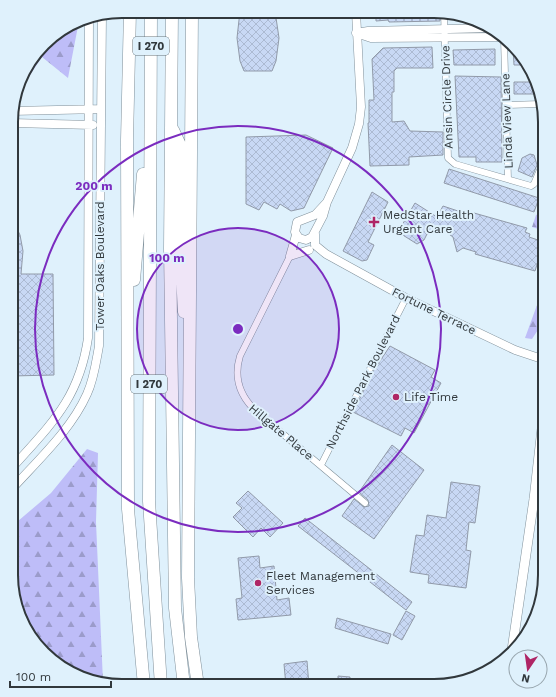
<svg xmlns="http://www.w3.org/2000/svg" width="556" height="697" font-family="'Work Sans',sans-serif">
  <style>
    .forest { fill: url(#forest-firs) }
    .building { fill: url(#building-cross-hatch); stroke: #919aa9 }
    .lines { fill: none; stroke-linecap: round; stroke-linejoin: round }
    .minor-casing { stroke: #81919b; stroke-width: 7 }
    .tertiary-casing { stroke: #81919b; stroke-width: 9 }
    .secondary-casing { stroke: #81919b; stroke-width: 10 }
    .motorway-casing { stroke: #81919b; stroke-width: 13 }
    .minor { stroke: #fff; stroke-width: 6 }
    .tertiary { stroke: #fff; stroke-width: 8 }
    .secondary { stroke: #fff; stroke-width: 9 }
    .motorway { stroke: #fff; stroke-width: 12 }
    .ring { fill: none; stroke: #7b2cbf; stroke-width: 2 }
    .poi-dot { fill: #af2565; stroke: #dff1fc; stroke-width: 1.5 }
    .labels { text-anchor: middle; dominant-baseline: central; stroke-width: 4; stroke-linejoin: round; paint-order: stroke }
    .shield { fill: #dff1fc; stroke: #657076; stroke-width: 1 }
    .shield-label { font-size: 11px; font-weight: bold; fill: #31383c }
    .street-label { font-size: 12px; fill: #31383c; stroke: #dff1fc }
    .poi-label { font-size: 12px; fill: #31383c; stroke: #dff1fc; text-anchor: start }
    .rim { fill: none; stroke: #31383c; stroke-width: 2 }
    .centre { fill: #7b2cbf; stroke: #dff1fc; stroke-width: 2 }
    .ring-label { font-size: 12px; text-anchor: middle; font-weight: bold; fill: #7b2cbf; stroke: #dff1fc; stroke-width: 4; stroke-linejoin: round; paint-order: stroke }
  </style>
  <defs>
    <pattern id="forest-firs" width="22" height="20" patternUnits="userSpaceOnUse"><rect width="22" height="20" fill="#bebdf8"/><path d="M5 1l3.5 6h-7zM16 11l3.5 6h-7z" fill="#9b9bca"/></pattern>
    <pattern id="building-cross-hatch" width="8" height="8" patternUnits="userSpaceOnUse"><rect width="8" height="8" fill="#c8d8f4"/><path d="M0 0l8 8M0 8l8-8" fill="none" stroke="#acbad2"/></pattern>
  </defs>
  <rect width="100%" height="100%" fill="#dff1fc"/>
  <path class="forest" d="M79 21 68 78 42 57 16 96 26 67 49 38Z
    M545 211V231L532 227 536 215Z
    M545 283V319L532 339 525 338Z
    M87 449 98 453 96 522 103 682 61 667 26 630 11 575V527L51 493Z"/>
  <path class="building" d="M240 11H275L279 38 276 61 272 71H244L240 61 237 38Z
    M376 12H440V21L389 22 388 20 376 21Z
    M432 47 433 68H397L394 71V92H392V122L404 121 410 131 443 132V155L409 157V165L370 166 368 123H369V100H374L372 59 383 48Z
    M495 49V65H454L453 50Z
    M513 49 520 56 528 65H514Z
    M455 76 501 77 502 162H476V157H459Z
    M514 82H534L537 94H514Z
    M306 135 333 148 304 208 291 211 280 204 277 209 264 202 259 210 246 204V137Z
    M530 154 534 155 537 165 532 177 518 171 522 158Z
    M449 169 539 198 534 212 444 183Z
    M372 192 388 202 368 242 374 245 367 260 362 261 343 251Z
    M415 203 437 217 443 206 473 216 474 213 527 228 525 232 530 234 529 237 544 242 535 271 475 254 476 252 463 248 457 252 453 237 443 230 433 231 427 234 424 240 417 244 398 232Z
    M12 218 20 235 23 251 21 274H53L54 375 11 376Z
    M390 346 435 370 431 377 441 383 414 433 405 428 401 436 353 412 374 370Z
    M392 445 424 470 374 539 342 516 354 499 364 507 369 506 368 500 359 492Z
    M451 482 480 486 475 523 469 522 466 550 471 551 466 588 428 583 429 575 410 572 416 535 424 536 427 515 446 518Z
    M248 491 283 523 270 537 261 528 253 537 233 517 242 508 236 503Z
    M305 518 412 602 406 610 298 526Z
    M259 556 260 568 274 566 277 600 289 598 291 615 238 620 236 599 242 598 238 558Z
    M406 611 415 616 402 640 393 635Z
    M337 618 391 634 388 644 335 628Z
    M307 661 309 686H286L284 664Z
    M338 676 350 677V684L338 686Z"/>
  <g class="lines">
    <g class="minor-casing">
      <path id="minor" d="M444 12 448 158 455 164 531 186 534 184 545 158
        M504 39 508 179
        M506 105 540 104
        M290 256 240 356C233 379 241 398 258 413L365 503
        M321 465 406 298
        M534 499 545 501"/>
    </g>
    <g class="tertiary-casing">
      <path id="tertiary" d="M356 33 371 38 502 37
        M356 33 368 31 490 28
        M12 111 101 109
        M12 123 93 125
        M327 202 315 215 297 222 295 232 299 238 306 240 312 237 323 216 327 202 352 148 359 124 361 107 356 12
        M315 234V245L326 254 406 298 515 350 545 360
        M296 235 290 256 309 250
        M11 469C50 425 79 400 88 338L89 17
        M11 490C38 460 71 430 87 394 94 379 96 362 99 346L102 14"/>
    </g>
    <g class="secondary-casing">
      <path id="secondary" d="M512 650 534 499 545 402"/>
    </g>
    <g class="motorway-casing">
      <path id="motorway" d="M130 11 127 140 128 509 144 686
        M151 11 149 501 161 686
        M172 11 170 248 175 608 184 686
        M192 11 188 578 191 637 198 686
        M173 130 180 145 181 256 184 312
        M134 280 143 174"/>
    </g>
    <use href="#minor" class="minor"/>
    <use href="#tertiary" class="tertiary"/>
    <use href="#secondary" class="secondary"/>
    <use href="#motorway" class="motorway"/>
  </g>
  <circle cx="238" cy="329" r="101" fill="#7b2cbf" fill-opacity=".12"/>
  <g class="ring">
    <circle cx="238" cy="329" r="101"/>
    <circle cx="238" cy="329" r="203"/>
  </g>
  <g class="poi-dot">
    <path d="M372 216h4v4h4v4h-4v4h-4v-4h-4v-4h4z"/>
    <circle cx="396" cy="397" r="4"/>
    <circle cx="258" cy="583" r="4"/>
  </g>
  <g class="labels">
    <g class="shield">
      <rect x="133" y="37" width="36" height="18" rx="3"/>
      <rect x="131" y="375" width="36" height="18" rx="3"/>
    </g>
    <g class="shield-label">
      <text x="151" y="46">I 270</text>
      <text x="149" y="384">I 270</text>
    </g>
    <g class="street-label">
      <text transform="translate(447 97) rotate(-92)">Ansin Circle Drive</text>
      <text transform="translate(507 121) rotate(-92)">Linda View Lane</text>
      <text transform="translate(100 266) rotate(-90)">Tower Oaks Boulevard</text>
      <text transform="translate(434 311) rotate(26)">Fortune Terrace</text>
      <text transform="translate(363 382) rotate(-63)">Northside Park Boulevard</text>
      <text transform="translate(281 432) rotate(40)">Hillgate Place</text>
    </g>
    <g class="poi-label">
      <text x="383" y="215">MedStar Health<tspan x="383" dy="14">Urgent Care</tspan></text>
      <text x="404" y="397">Life Time</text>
      <text x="266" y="576">Fleet Management<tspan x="266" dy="14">Services</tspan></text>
    </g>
  </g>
  <path d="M0 0H556V697H0ZM122 18H434A104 104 0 0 1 538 122V575A104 104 0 0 1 434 679H122A104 104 0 0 1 18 575V122A104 104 0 0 1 122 18Z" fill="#dff1fc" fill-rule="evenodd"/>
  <path class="rim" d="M122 18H434A104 104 0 0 1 538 122V575A104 104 0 0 1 434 679H122A104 104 0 0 1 18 575V122A104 104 0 0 1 122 18Z"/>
  <circle cx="238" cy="329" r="6" class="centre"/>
  <g class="ring-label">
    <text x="94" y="190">200 m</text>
    <text x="167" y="262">100 m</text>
  </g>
  <g transform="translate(528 669) rotate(193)"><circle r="19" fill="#dff1fc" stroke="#99a7af"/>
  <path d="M0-3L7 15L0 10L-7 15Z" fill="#af2565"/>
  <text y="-6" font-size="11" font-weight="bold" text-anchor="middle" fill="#31383c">N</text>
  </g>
  <path d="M10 681v6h101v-6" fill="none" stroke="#31383c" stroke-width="2"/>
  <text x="16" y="681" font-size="12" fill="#31383c" stroke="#dff1fc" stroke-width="3" paint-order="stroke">100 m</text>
</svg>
